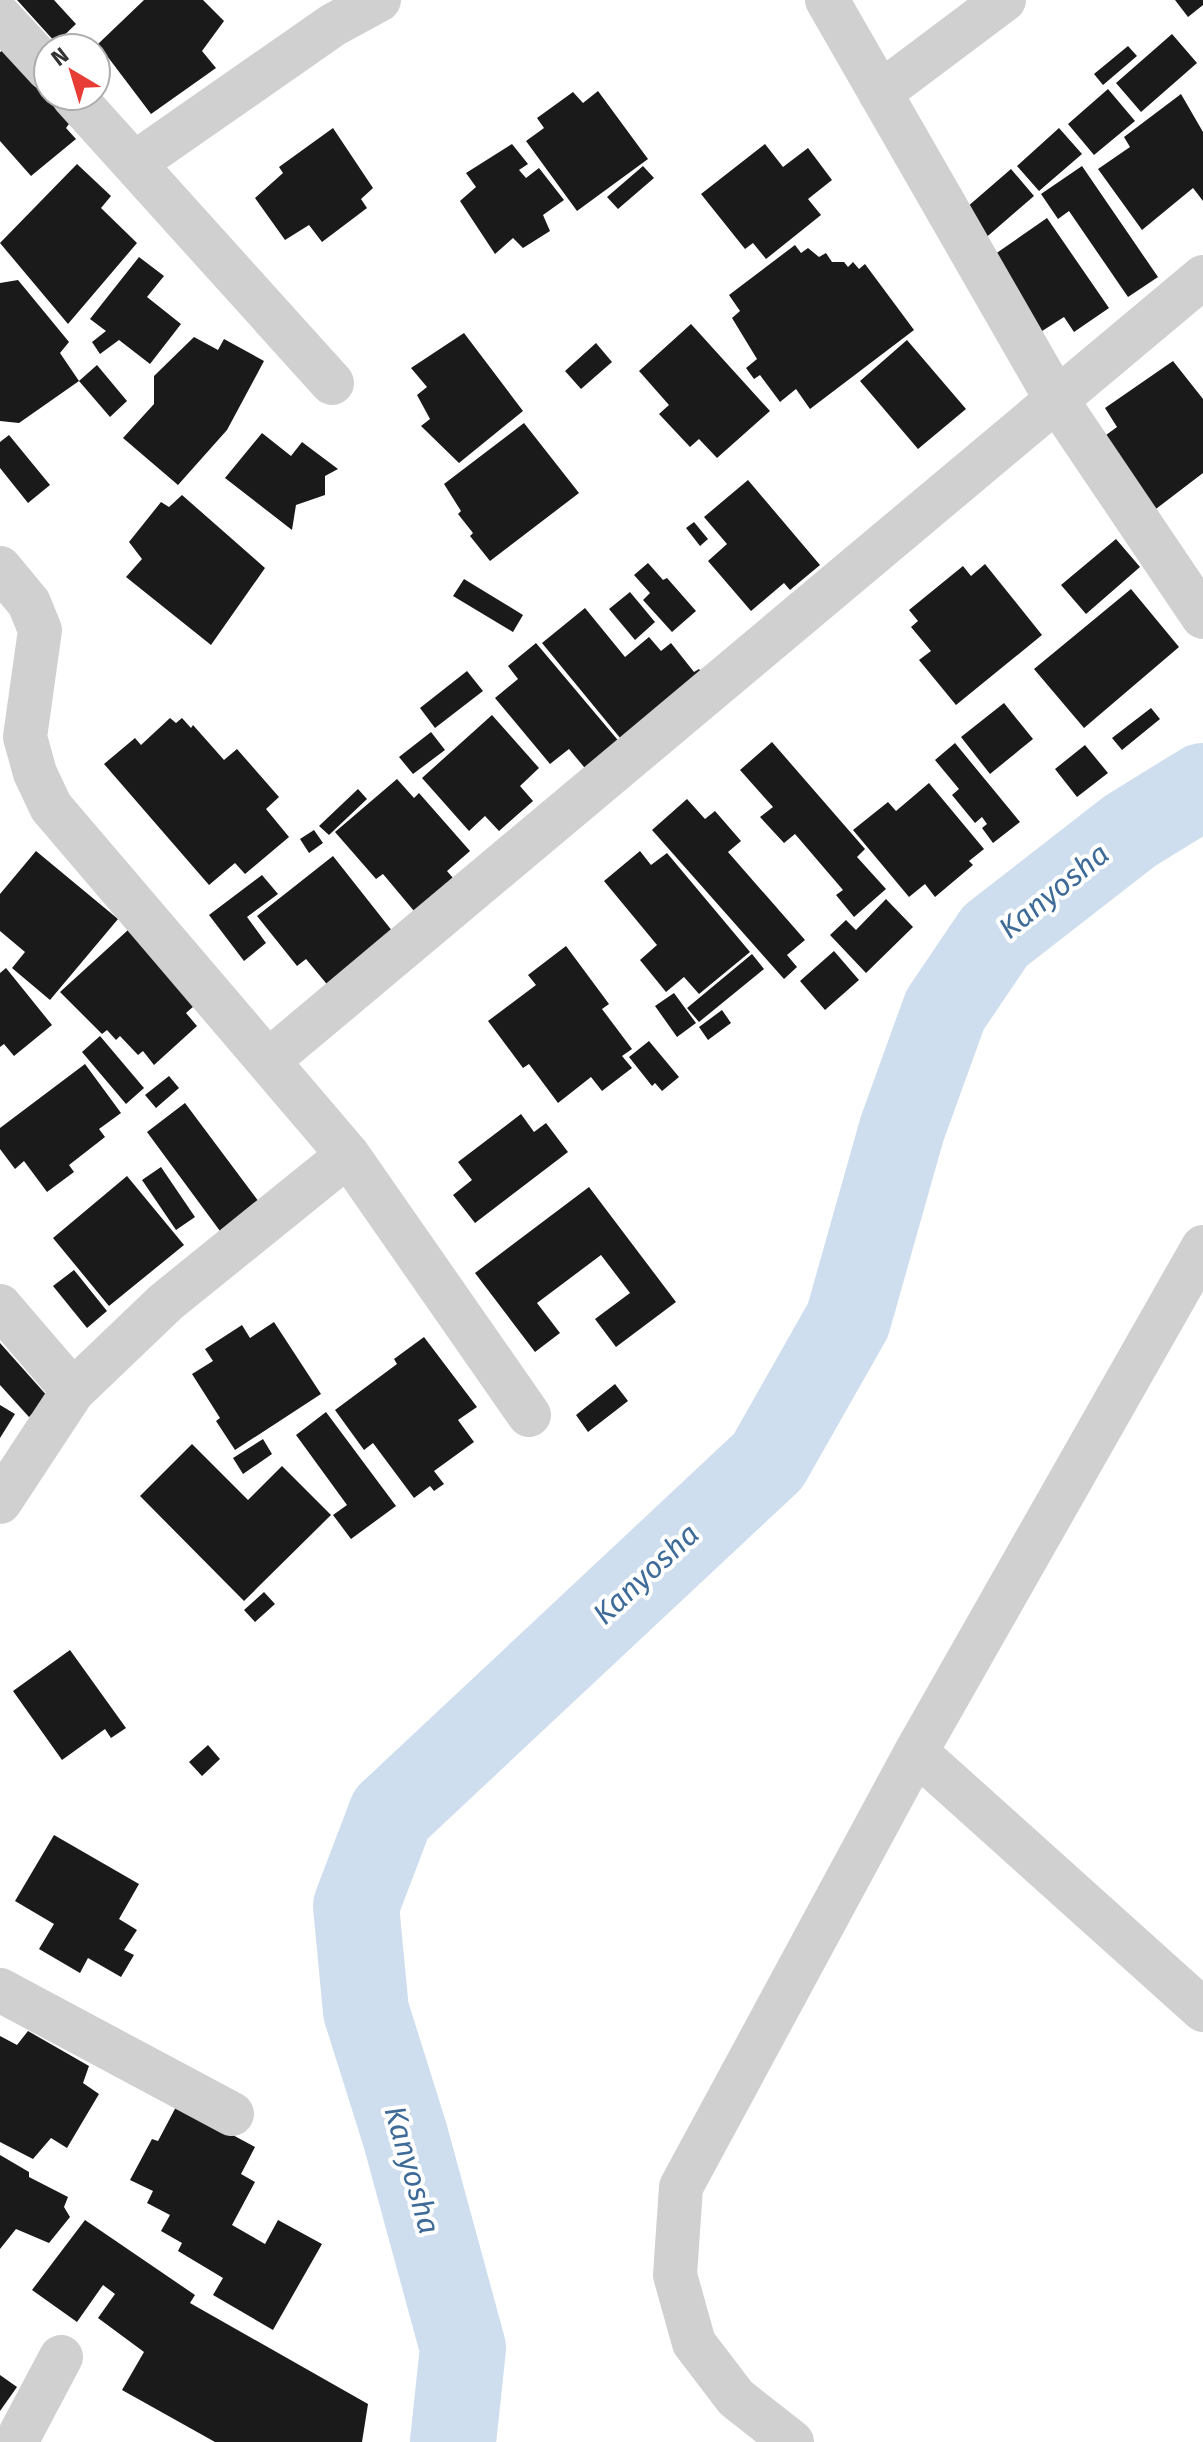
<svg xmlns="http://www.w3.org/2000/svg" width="1203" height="2442" font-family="'Fira Sans',sans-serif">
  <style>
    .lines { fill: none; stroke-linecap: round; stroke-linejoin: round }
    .river { stroke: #cedeee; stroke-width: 86 }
    .building { fill: #1a1a1a }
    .minor { stroke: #d0d0d0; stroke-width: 44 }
    .labels { text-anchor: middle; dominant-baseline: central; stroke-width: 8; stroke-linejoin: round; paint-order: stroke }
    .water-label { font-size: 30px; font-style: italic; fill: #3e6b98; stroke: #fff }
  </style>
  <rect width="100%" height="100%" fill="#fff"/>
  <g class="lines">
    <path class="river" d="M453 2442 463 2348 405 2135 366 2011 356 1906 391 1814 768 1461 848 1320 902 1129 945 1010 995 936 1130 831 1203 786"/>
  </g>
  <path class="building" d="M17 0H54L76 24 56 43Z
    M144 0H203L224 21 202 51 216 68 151 114 98 44Z
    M1175 0H1203V5L1188 17Z
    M1172 34 1197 63 1141 112 1116 83Z
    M1128 46 1137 56 1103 85 1094 74Z
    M9 47 48 85V96H59L77 113 66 128 76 139 31 176 0 141V52Z
    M1108 89 1135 121 1094 155 1068 124Z
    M598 91 648 159 577 211 526 141 544 128 537 118 573 92 583 103Z
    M1181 94 1203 132V201L1193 188 1142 230 1098 169 1130 147 1124 137Z
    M333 128 373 188 361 199 367 208 322 242 309 225 285 240 255 198 283 173 279 167Z
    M1059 128 1082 154 1039 191 1017 166Z
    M512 144 528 164 519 170 526 178 539 168 564 200 543 215 550 231 523 248 513 238 495 254 460 201 476 187 466 173Z
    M765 144 783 167 808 148 832 180 808 199 821 215 766 259 753 243 745 249 701 194Z
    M77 164 111 196 101 208 137 243 68 324 0 243Z
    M643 166 654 178 618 209 607 197Z
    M1082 166 1158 277 1128 297 1069 211 1058 219 1041 194Z
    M1011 169 1034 196 982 241 959 214Z
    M1047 218 1109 308 1074 332 1064 317 1039 333 988 259Z
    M795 245 801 253 808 248 819 257 826 253 832 262H844L848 267 853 262 859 269 865 264 914 330 810 409 796 389 780 402 760 375 754 379 746 368 757 359 732 318 740 311 729 295Z
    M139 257 164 276 147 297 181 324 150 364 119 340 100 354 92 342 106 331 90 319Z
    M18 280 69 342 60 353 79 381 97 365 127 401 110 417 79 381 19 423 0 421V283Z
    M691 324 770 411 717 458 699 439 690 447 659 414 669 405 639 371Z
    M464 333 523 411 459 463 421 426 430 419 417 395 427 387 411 368Z
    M194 337 218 350 224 339 264 361 227 430 178 485 123 438 154 404V376Z
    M907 340 966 409 918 449 860 381Z
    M596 343 612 362 581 389 565 371Z
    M1173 361 1203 399V473L1148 515 1102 438 1117 427 1105 408Z
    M524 423 579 493 490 561 470 536 473 533 458 514 461 511 444 484Z
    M262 433 291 456 302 442 338 469 325 476V495L296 505 292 530 225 478Z
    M9 435 50 485 28 503 0 468V442Z
    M748 480 820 565 790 590 784 583 751 611 708 561 727 544 704 517Z
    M182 495 265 568 211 645 126 577 142 559 129 542 161 502 169 507Z
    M694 522 708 539 700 546 686 528Z
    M1116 539 1140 567 1086 614 1061 585Z
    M648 563 663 580 667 578 696 611 672 632 643 600 650 593 634 575Z
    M985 564 1042 635 956 705 919 660 931 651 911 627 918 621 909 610 963 566 971 576Z
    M464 579 523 615 513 632 453 596Z
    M1131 589 1179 647 1084 728 1034 669Z
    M630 592 655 622 635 640 609 609Z
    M585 608 625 657 649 637 661 651 671 643 694 672 699 669 711 683 630 750 542 643Z
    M536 643 627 751 594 779 569 749 550 764 495 698 518 679 508 666Z
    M467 671 483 691 435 728 420 708Z
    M1004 703 1033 739 990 774 961 737Z
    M1151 708 1160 719 1122 750 1112 738Z
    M492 715 539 768 520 786 533 801 499 831 485 816 469 831 422 778Z
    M170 718 176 723 182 718 191 728 193 725 224 760 237 749 279 797 266 809 289 837 245 874 235 863 209 885 104 764 135 738 141 745Z
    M431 732 445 750 413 774 399 757Z
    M772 742 865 849 857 857 886 889 854 917 836 895 843 890 795 834 784 843 760 817 773 807 740 770Z
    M955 743 1020 822 993 843 982 828 987 824 982 817 975 823 952 795 959 789 935 760Z
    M1085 745 1108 773 1077 797 1055 769Z
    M397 779 414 798 419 793 470 851 447 871 453 878 414 911 383 874 376 879 335 832Z
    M929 783 984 849 969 861 973 865 935 897 925 884 909 897 853 830 888 802 896 811Z
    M358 789 367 799 329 835 319 826Z
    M687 799 705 819 715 811 741 841 728 852 805 940 787 955 797 967 784 979 652 830Z
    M314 830 323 843 309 853 300 839Z
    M36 851 118 919 50 1000 12 968 25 952 0 931V894Z
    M640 851 651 865 667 853 750 952 699 994 684 977 666 992 640 960 657 945 604 881Z
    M333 856 393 932 335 994 306 959 297 966 257 916Z
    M262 875 278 894 247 917 266 943 244 961 209 915Z
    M886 899 913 927 866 973 830 935 846 920 856 930Z
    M139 920 202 999 186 1013 197 1026 154 1065 143 1051 138 1055 120 1036 116 1040 107 1030 102 1034 60 992Z
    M566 946 609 1004 602 1009 632 1049 622 1056 632 1068 602 1091 591 1077 558 1103 529 1064 523 1068 488 1021 536 985 528 975Z
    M834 951 859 980 825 1010 800 981Z
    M752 954 764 969 699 1022 687 1008Z
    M6 968 52 1025 14 1056 4 1044 0 1047V973Z
    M674 993 696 1023 677 1037 655 1006Z
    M722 1010 731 1023 708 1040 699 1027Z
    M100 1036 144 1088 126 1104 82 1052Z
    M649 1041 679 1077 662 1091 655 1083 652 1086 629 1057Z
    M85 1064 121 1113 99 1129 105 1137 69 1165 74 1172 47 1192 24 1161 15 1169 0 1149V1128Z
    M169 1076 179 1088 156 1108 145 1095Z
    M185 1103 259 1202 220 1231 147 1132Z
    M521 1114 534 1132 546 1123 568 1152 475 1223 453 1195 472 1180 458 1162Z
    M161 1167 195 1217 176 1230 142 1180Z
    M127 1176 184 1245 109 1306 53 1238Z
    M589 1187 676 1302 616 1347 595 1319 630 1293 601 1255 537 1303 560 1333 535 1352 475 1273Z
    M74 1270 107 1311 87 1328 53 1286Z
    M274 1322 321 1394 235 1450 216 1421 220 1418 192 1374 213 1361 205 1349 242 1325 250 1338Z
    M424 1337 477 1407 458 1420 474 1442 434 1471 444 1484 434 1491 430 1486 414 1498 373 1443 364 1450 335 1410 397 1364 394 1359Z
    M0 1343 49 1398 29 1417 0 1385Z
    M615 1384 628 1401 588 1432 576 1415Z
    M0 1405 15 1414 0 1438Z
    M326 1412 396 1506 351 1539 333 1515 347 1505 296 1435Z
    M263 1439 272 1454 243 1474 233 1458Z
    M192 1444 248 1500 282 1466 331 1515 244 1601 140 1496Z
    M264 1592 275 1604 255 1622 244 1610Z
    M70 1650 126 1728 111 1738 105 1729 62 1760 13 1691Z
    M208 1745 220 1759 202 1776 189 1762Z
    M54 1835 139 1884 119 1919 137 1930 124 1950 134 1955 121 1977 88 1958 80 1973 39 1949 54 1924 15 1901Z
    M28 2031 89 2066 83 2083 99 2094 67 2148 51 2138 33 2159 0 2142V2036L17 2045Z
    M177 2105 255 2147 241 2174 255 2182 232 2225 265 2244 278 2220 322 2244 273 2330 213 2295 223 2278 178 2251 182 2243 161 2231 170 2215 147 2203 153 2191 130 2180 152 2139 158 2141Z
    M0 2155 29 2172V2177L68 2197 64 2207 70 2217 49 2243 16 2229 0 2249Z
    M85 2220 195 2295 190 2303 368 2404 362 2442H215L122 2390 144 2352 98 2318 115 2294 103 2285 77 2322 32 2290Z
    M0 2375 17 2387 0 2411Z"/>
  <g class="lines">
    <path class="minor" d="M827 0 1056 399 1203 617
      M0 17 48 69
      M880 93 1004 0
      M73 96 332 383
      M135 163 333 25 379 0
      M0 568 29 603 40 630 25 737 35 773 51 807 348 1155 529 1415
      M268 1061 1203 277
      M0 1306 73 1391
      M0 1502 73 1391 166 1302 348 1155
      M916 1752 1203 2010
      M0 1990 232 2114
      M16 2442 61 2357
      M792 2442 736 2398 694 2343 675 2275 681 2187 916 1752 1203 1247"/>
  </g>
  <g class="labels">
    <g class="water-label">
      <text transform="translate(1054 891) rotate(-39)">Kanyosha</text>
      <text transform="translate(646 1574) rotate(-43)">Kanyosha</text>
      <text transform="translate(412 2170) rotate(74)">Kanyosha</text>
    </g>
  </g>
  <g transform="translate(72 72) rotate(322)"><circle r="38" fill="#ffffff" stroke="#adadad" stroke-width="2"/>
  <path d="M0-6L14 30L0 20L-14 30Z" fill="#e83d37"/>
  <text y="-12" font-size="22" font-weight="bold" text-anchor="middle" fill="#333333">N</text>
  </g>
</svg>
